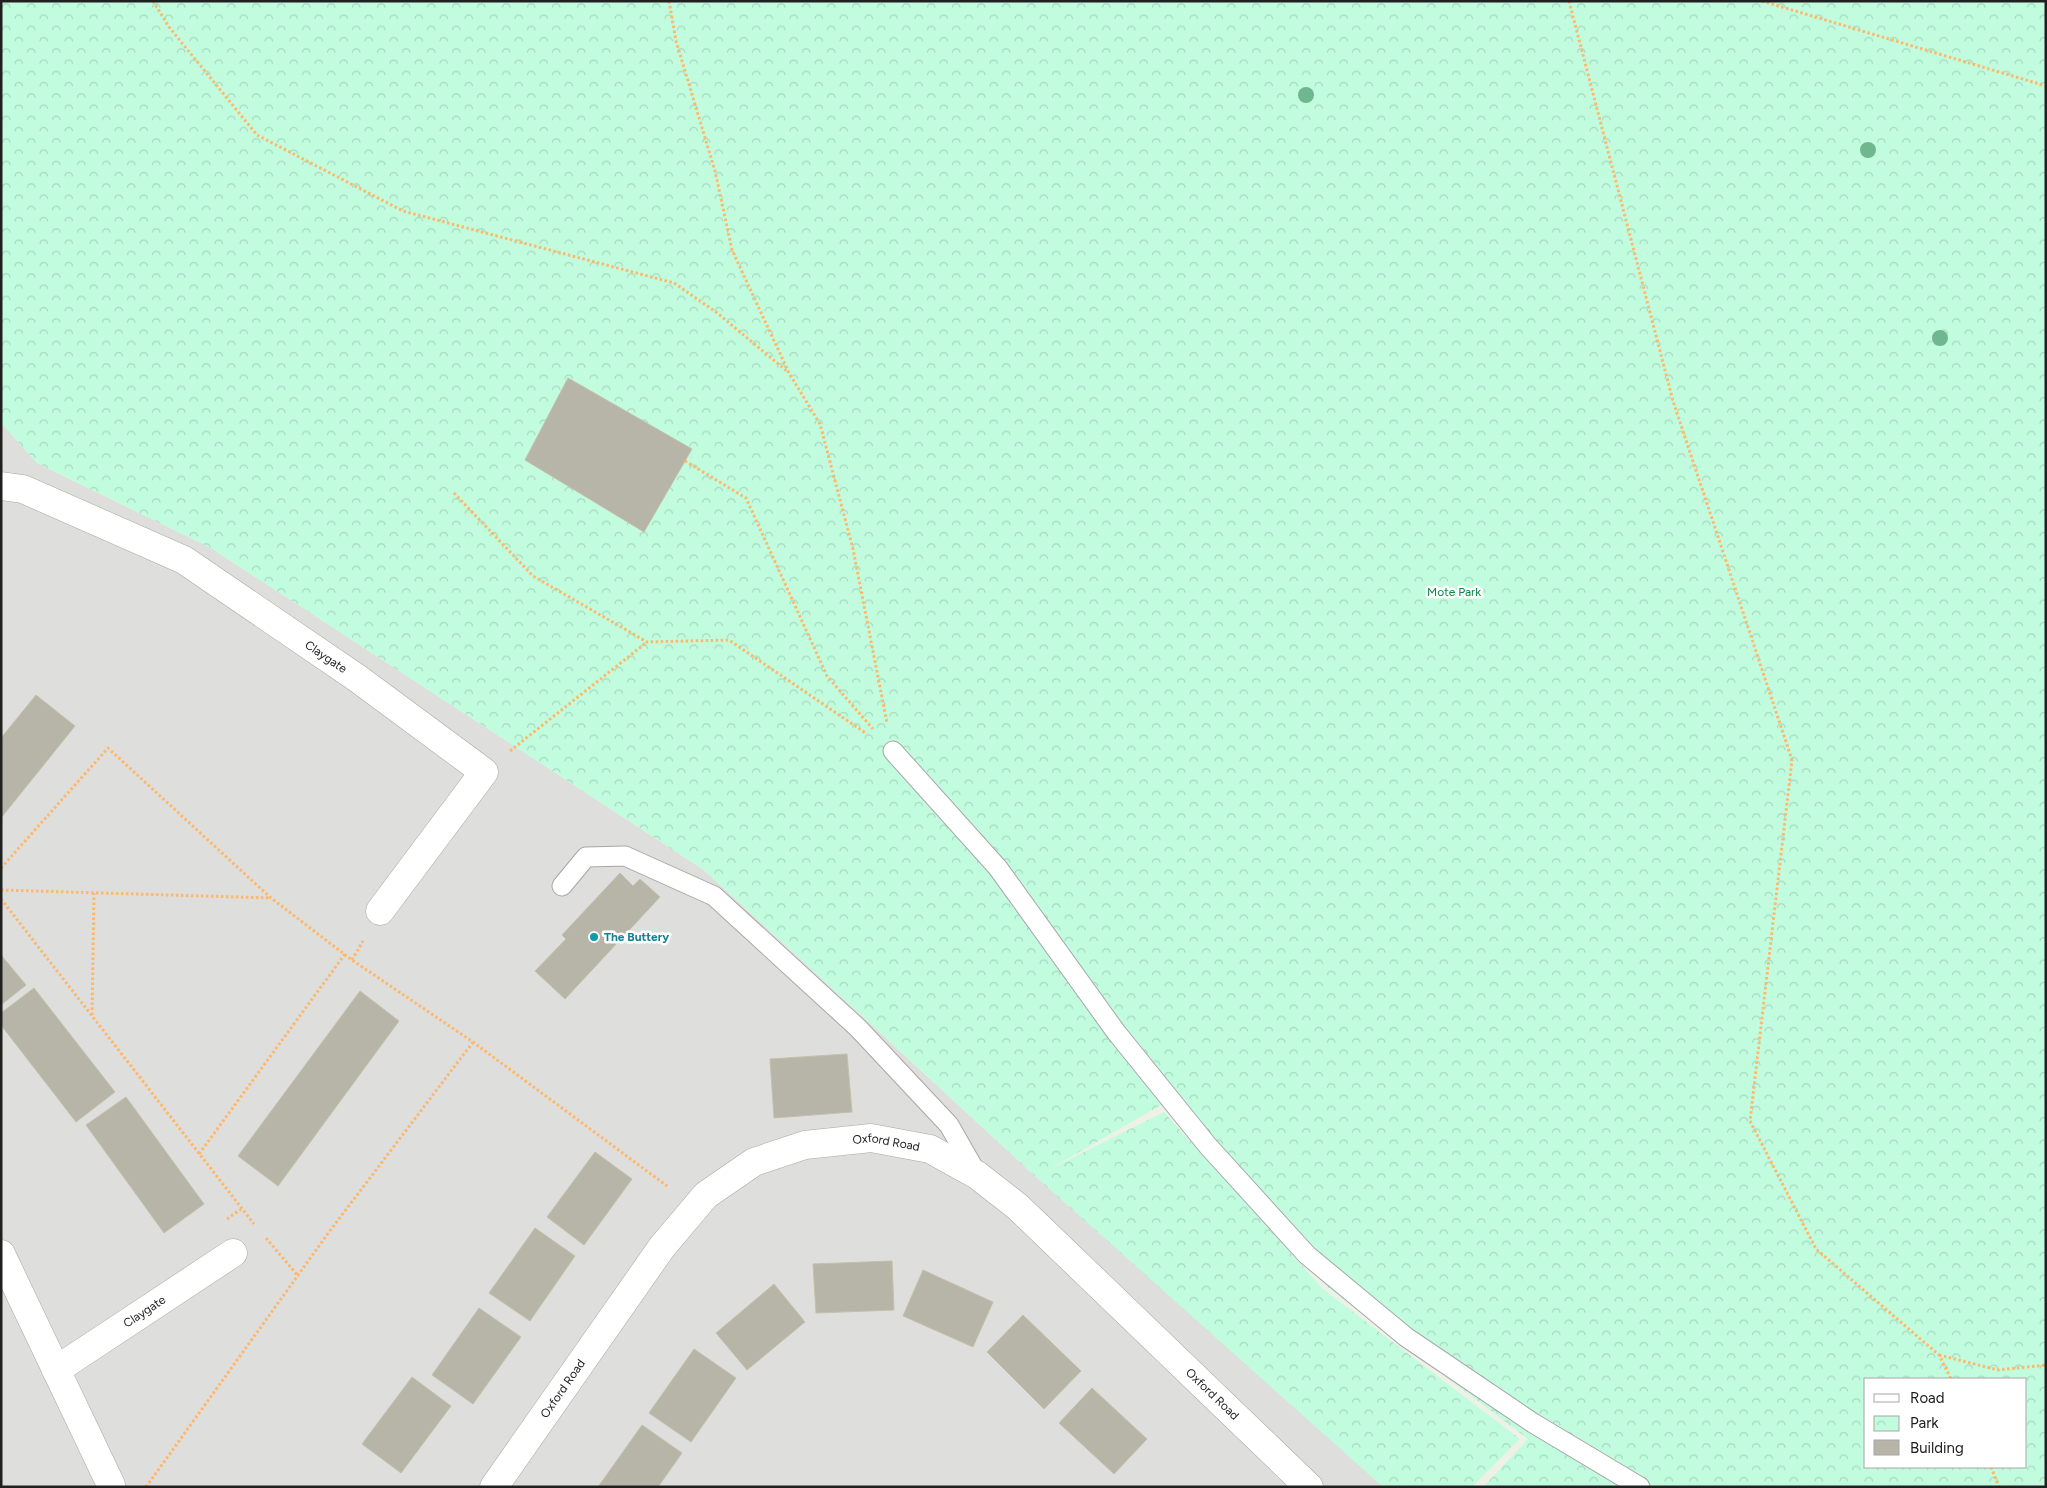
<svg xmlns="http://www.w3.org/2000/svg" width="2047" height="1488" font-family="Figtree,sans-serif">
  <style>
    .residential { fill: #dededd }
    .park { fill: url(#park-crowns); fill-rule: evenodd }
    .building { fill: #b7b5a8; stroke: #c4c0a8 }
    .lines { fill: none; stroke-linecap: round; stroke-linejoin: round }
    .lane-casing { stroke: #a7a7a7; stroke-width: 21 }
    .street-casing { stroke: #a7a7a7; stroke-width: 29 }
    .path { stroke: #ffb769; stroke-width: 3; stroke-dasharray: 2.5 2.5; stroke-linecap: butt }
    .lane { stroke: #fff; stroke-width: 19 }
    .street { stroke: #fff; stroke-width: 28 }
    .tree { fill: #6fb78e }
    .culture-dot { fill: #0f9aa8; stroke: #fff; stroke-width: 2 }
    .labels { text-anchor: middle; dominant-baseline: central; stroke-width: 5; stroke-linejoin: round; paint-order: stroke }
    .park-label { font-size: 12px; fill: #068746; stroke: #fff }
    .street-label { font-size: 12px; fill: #202020; stroke: #fff }
    .culture-label { font-size: 12px; font-weight: bold; fill: #0d838f; stroke: #fff; text-anchor: start }
  </style>
  <defs>
    <pattern id="park-crowns" width="20" height="18" patternUnits="userSpaceOnUse" patternTransform="scale(1.25)"><rect width="20" height="18" fill="#c2fcdf"/><path d="M2 6a3 3 0 1 1 6 0M12 15a3 3 0 1 1 6 0" fill="none" stroke="#a6d8bf"/></pattern>
  </defs>
  <rect width="100%" height="100%" fill="#f0f1e6"/>
  <path class="residential" d="M1 423 37 463 211 548 704 870 1036 1177 1417 1487H1Z"/>
  <path class="park" d="M1 1H2046V1487H1483L1528 1439 1326 1286 1161 1105 1048 1170 1164 1112 1323 1289 1520 1439 1472 1487H1383L1036 1177 704 870 211 548 37 463 1 423ZM1866 1379H2026V1467H1866Z"/>
  <path class="building" d="M568 378 692 449 644 532 525 460Z
    M36 695 75 726 1 818V738Z
    M620 873 633 886 640 879 660 897 565 999 535 971 566 939 562 935Z
    M1 955 26 985 1 1005Z
    M34 988 115 1092 76 1122 1 1025V1013Z
    M360 991 399 1021 278 1186 238 1156Z
    M847 1054 852 1112 774 1118 770 1059Z
    M126 1097 204 1204 164 1233 86 1125Z
    M595 1152 632 1179 584 1245 547 1217Z
    M535 1228 575 1256 530 1321 489 1293Z
    M892 1261 894 1310 816 1313 813 1264Z
    M923 1270 993 1302 973 1347 903 1316Z
    M774 1284 805 1322 747 1370 716 1333Z
    M479 1308 521 1337 473 1404 432 1375Z
    M1023 1315 1081 1371 1044 1409 987 1352Z
    M694 1349 736 1378 691 1442 649 1413Z
    M412 1377 451 1406 401 1473 362 1444Z
    M1092 1388 1147 1439 1114 1474 1059 1423Z
    M642 1425 682 1453 658 1487H598Z"/>
  <g class="lines">
    <g class="lane-casing">
      <path id="lane" d="M893 751 998 868 1116 1032 1208 1146 1307 1255 1406 1337 1533 1423 1640 1487
        M562 886 586 857 625 856 714 896 858 1028 949 1125 977 1174"/>
    </g>
    <g class="street-casing">
      <g id="street">
        <path id="s1" d="M1 486 23 489 184 560 357 678 484 772 380 911"/>
        <path d="M1 1254 111 1485"/>
        <path id="s2" d="M56 1370 233 1253"/>
        <path id="s3" d="M494 1487 662 1247 706 1195 754 1162 805 1145 871 1138 930 1149 977 1175 1018 1207 1309 1487"/>
      </g>
    </g>
    <path class="path" d="M153 1 169 27 257 135 403 211 674 283 716 312 788 372
      M669 1 676 41 715 171 732 250 789 373 820 424 853 549 887 723
      M1569 1 1673 401 1792 760 1750 1121 1816 1249 1939 1355 1951 1379
      M1762 1 2046 86
      M685 461 746 498 827 676 873 729
      M454 493 533 576 647 642 729 640 867 734
      M510 751 647 642
      M1 868 108 748 271 898 352 960 473 1042 667 1186
      M1 890 271 898
      M1 899 254 1224
      M352 960 363 941
      M92 1015 94 893
      M199 1154 345 954
      M227 1219 241 1209
      M266 1238 298 1276
      M1939 1355 1998 1370 2046 1365
      M1991 1467 1999 1487
      M146 1487 329 1232 473 1042"/>
    <use href="#lane" class="lane"/>
    <use href="#street" class="street"/>
  </g>
  <g class="tree">
    <circle cx="1306" cy="95" r="8"/>
    <circle cx="1868" cy="150" r="8"/>
    <circle cx="1940" cy="338" r="8"/>
  </g>
  <circle class="culture-dot" cx="594" cy="937" r="5"/>
  <g class="labels">
    <g class="park-label">
      <text x="1454" y="592">Mote Park</text>
    </g>
    <g class="street-label">
      <text stroke="none"><textPath href="#s1" startOffset="370">Claygate</textPath></text>
      <text stroke="none"><textPath href="#s3" startOffset="555">Oxford Road</textPath></text>
      <text stroke="none"><textPath href="#s2" startOffset="106">Claygate</textPath></text>
      <text stroke="none"><textPath href="#s3" startOffset="120">Oxford Road</textPath></text>
      <text stroke="none"><textPath href="#s3" startOffset="975">Oxford Road</textPath></text>
    </g>
    <g class="culture-label">
      <text x="604" y="937">The Buttery</text>
    </g>
  </g>
  <rect width="2047" height="1488" fill="none" stroke="#202020" stroke-width="5"/>
  <rect x="1864" y="1378" width="162" height="90" fill="#ffffff" stroke="#a6a6a6"/>
  <rect x="1874" y="1394" width="25" height="8" fill="#ffffff" stroke="#a6a6a6"/>
  <text x="1910" y="1403" font-size="15" fill="#202020">Road</text>
  <rect x="1874" y="1416" width="25" height="15" fill="url(#park-crowns)" stroke="#a6a6a6"/>
  <text x="1910" y="1428" font-size="15" fill="#202020">Park</text>
  <rect x="1874" y="1440" width="25" height="15" fill="#b7b5a8" stroke="#a6a6a6"/>
  <text x="1910" y="1453" font-size="15" fill="#202020">Building</text>
</svg>
